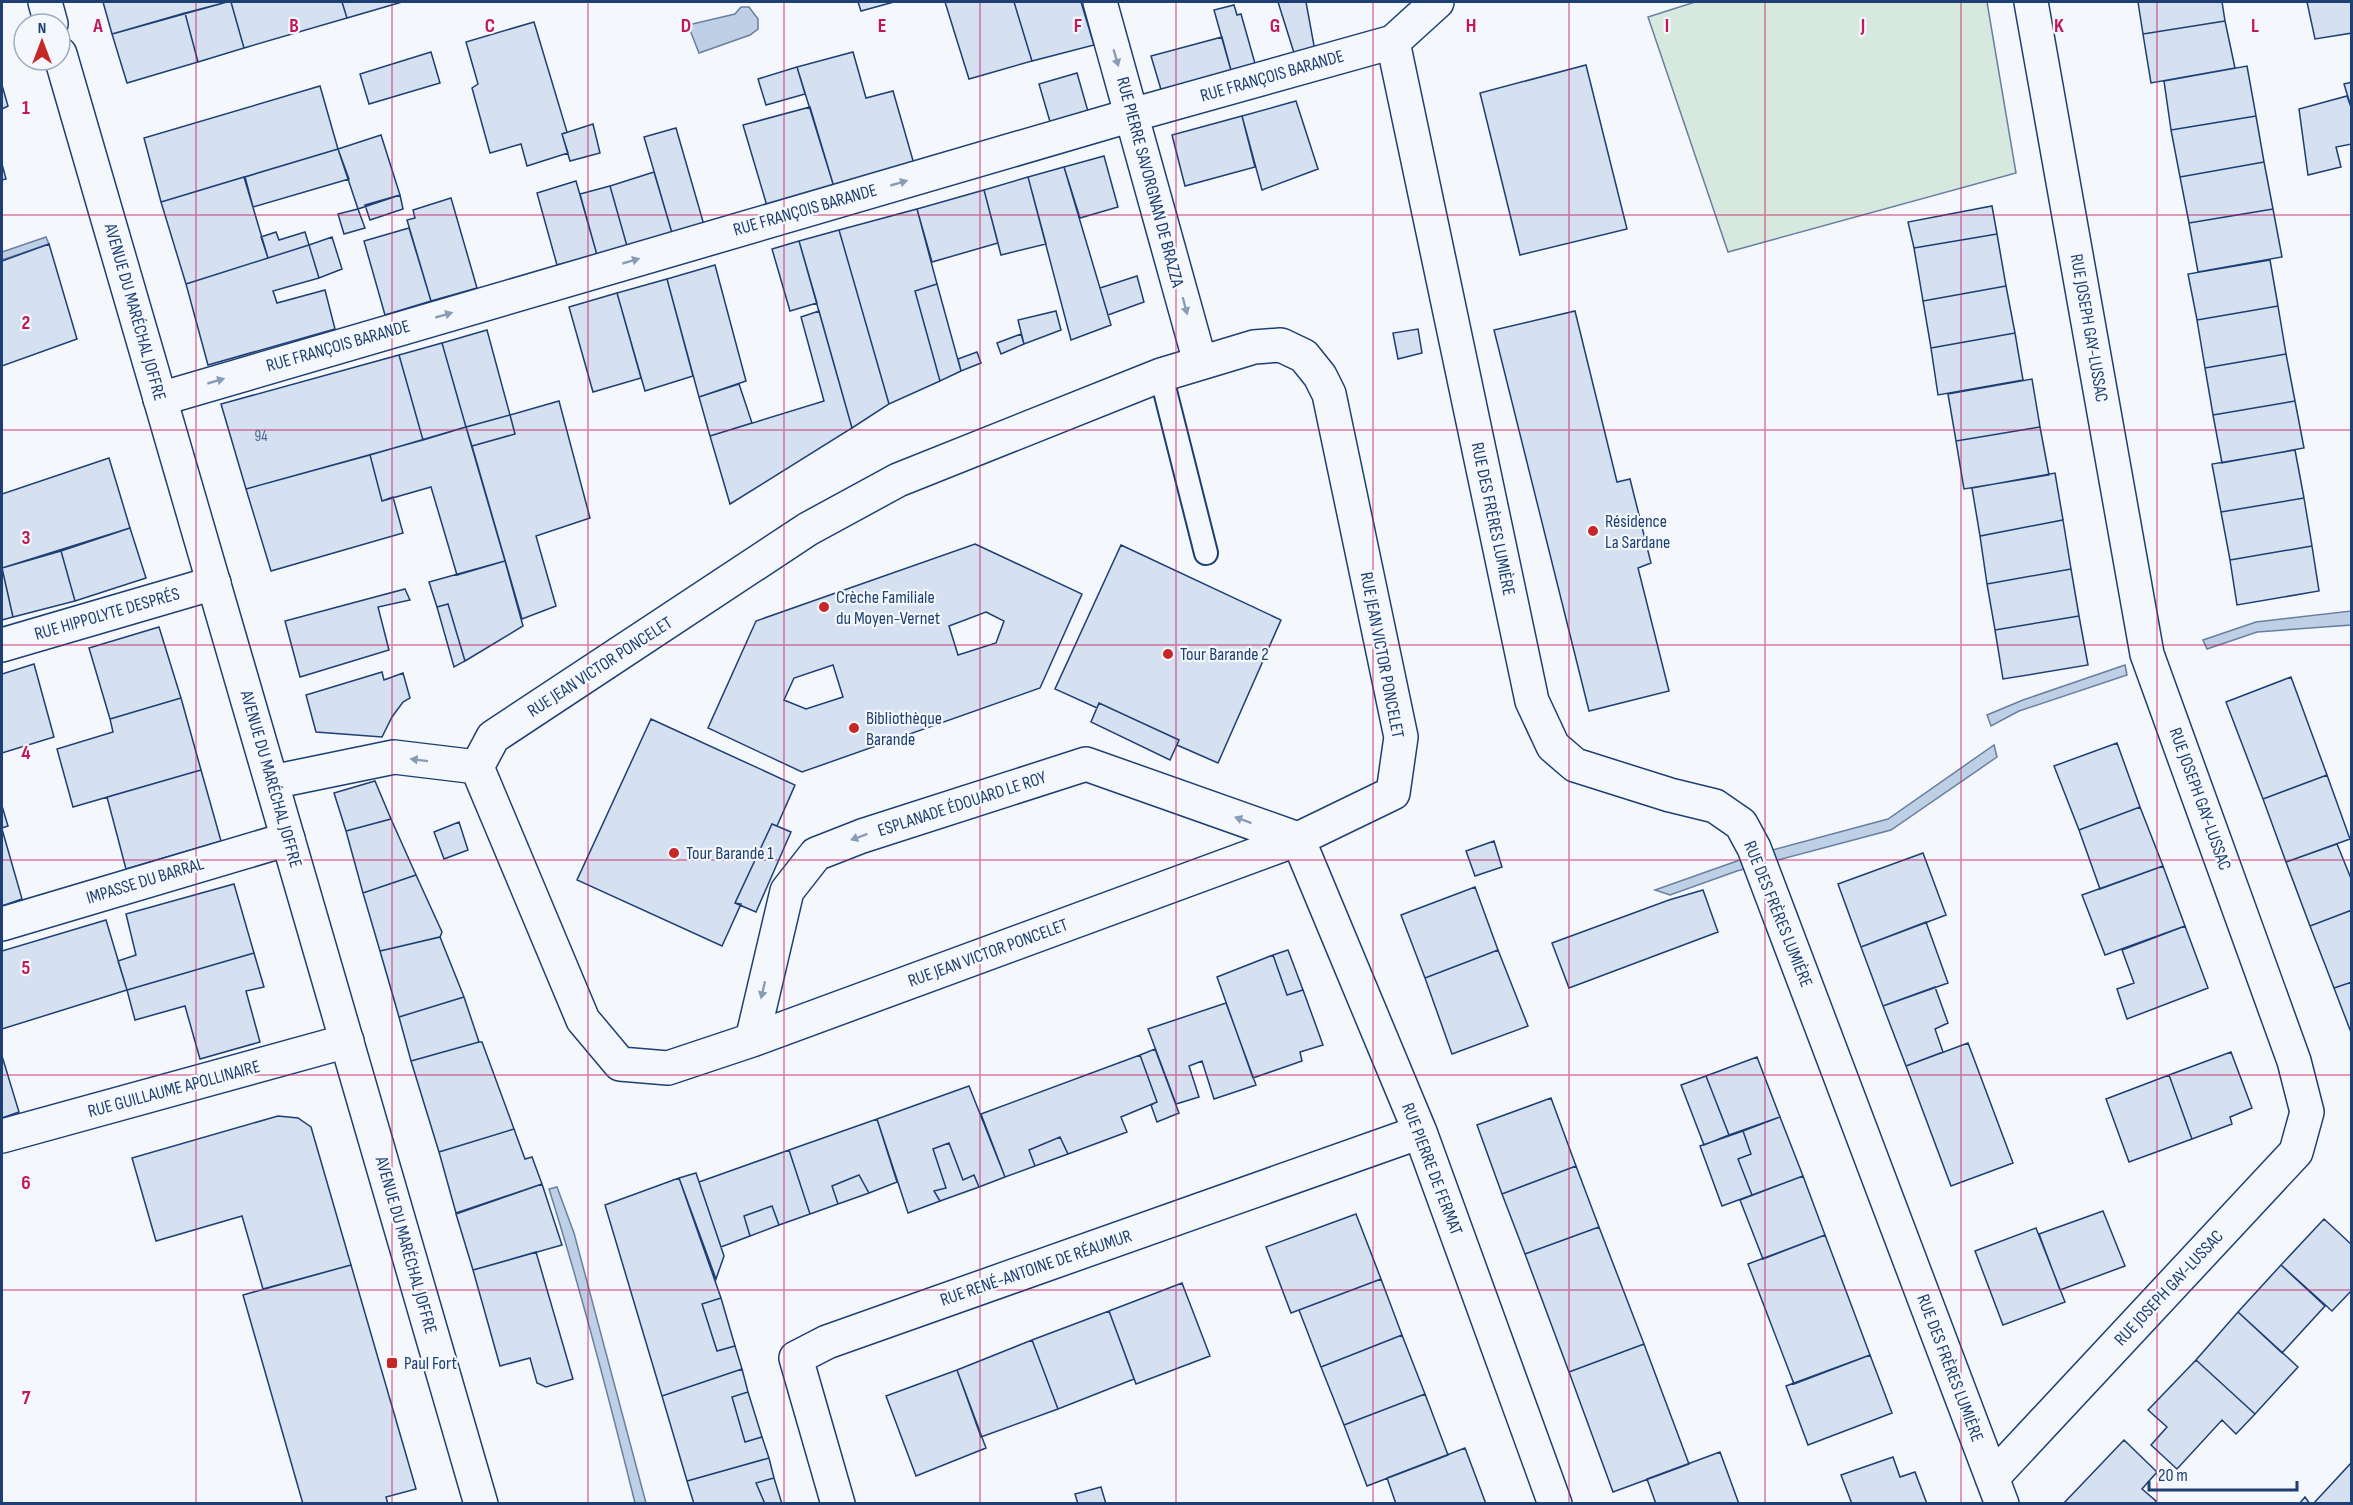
<svg xmlns="http://www.w3.org/2000/svg" width="2353" height="1505" font-family="'Sofia Sans Condensed',sans-serif">
  <style>
    .green { fill: #d7e8df; stroke: #687fa3; stroke-width: 1.5 }
    .water { fill: #bed0e5; stroke: #687fa3; stroke-width: 1.5 }
    .building { fill: #d5e0f0; stroke: #1d3f73; stroke-width: 1.5; fill-rule: evenodd }
    .lines { fill: none; stroke-linecap: round; stroke-linejoin: round }
    .service-casing { stroke: #1d3f73; stroke-width: 26 }
    .minor-casing { stroke: #1d3f73; stroke-width: 36 }
    .secondary-casing { stroke: #1d3f73; stroke-width: 36 }
    .service { stroke: #f4f7fb; stroke-width: 22 }
    .minor { stroke: #f4f7fb; stroke-width: 33 }
    .secondary { stroke: #f4f7fb; stroke-width: 33 }
    .oneway { fill: #889bb7 }
    .grid { fill: none; stroke: #c2185b; stroke-width: 1.5; stroke-opacity: 0.55 }
    .poi-dot { fill: #c62828; stroke: #f4f7fb; stroke-width: 2 }
    .labels { text-anchor: middle; dominant-baseline: central; stroke-width: 4.5; stroke-linejoin: round; paint-order: stroke }
    .number-label { font-size: 15px; fill: #4b6792 }
    .street-label { font-size: 18px; fill: #1d3f73; stroke: #f4f7fb }
    .poi-label { font-size: 18px; fill: #1d3f73; stroke: #f4f7fb; text-anchor: start }
    .grid-label { font-size: 20px; text-anchor: middle; font-weight: bold; fill: #c2185b; stroke: #f4f7fb; stroke-width: 4.5; stroke-linejoin: round; paint-order: stroke }
  </style>
  <rect width="100%" height="100%" fill="#f4f7fb"/>
  <path class="green" d="M1695 2H1987L2016 173 1728 252 1648 17Z"/>
  <path class="water" d="M741 7H749L758 19V29L750 35 699 53 688 25 735 14Z
    M46 237 49 244 2 260V252Z
    M2351 611V625L2257 632 2207 649 2203 640 2256 622Z
    M2125 665 2127 675 2019 711 1991 726 1987 715 2023 700Z
    M1994 745 1997 757 1891 830 1737 871 1670 895 1655 890 1754 855 1888 819Z
    M557 1187 574 1233 646 1503H635C609 1398 582 1293 549 1189Z"/>
  <path class="building" d="M103 2H227L112 34Z
    M227 2H231L244 48 198 62 185 13Z
    M231 2H342L347 18 244 48Z
    M342 2H402L347 18Z
    M858 2H894L861 11Z
    M945 2H1014L1032 61 969 79Z
    M1014 2H1081L1094 45 1032 61Z
    M1278 2H1306L1315 51 1295 56Z
    M2138 2H2222L2225 21 2143 34Z
    M2307 2H2352V33L2315 39Z
    M1234 5 1237 15 1241 14 1256 67 1232 74 1214 10Z
    M185 13 198 62 127 83 112 34Z
    M2225 21 2235 68 2151 83 2143 34Z
    M534 22 567 132 562 134 568 153 527 166 521 144 490 153 472 88 478 84 466 42Z
    M1222 37 1232 74 1162 93 1151 56Z
    M431 52 440 83 369 104 360 74Z
    M853 52 866 98 893 91 914 164 834 187 797 67Z
    M1586 65 1627 229 1520 255 1480 93Z
    M2247 66 2256 116 2171 130 2164 81Z
    M797 67 805 94 766 105 758 79Z
    M1077 73 1089 115 1051 125 1039 84Z
    M2352 82V110L2344 84Z
    M2 85 8 106 2 109Z
    M320 86 338 149 161 202 144 138Z
    M2347 96 2352 110V144L2336 147 2341 167 2308 175 2299 109Z
    M1296 101 1318 169 1262 190 1242 116Z
    M810 107 834 187 767 206 743 125Z
    M1242 116 1255 167 1185 186 1172 135Z
    M2256 116 2264 162 2180 177 2171 130Z
    M593 124 600 153 570 161 562 134Z
    M676 128 704 225 672 233 644 137Z
    M381 135 400 195 358 209 338 149Z
    M338 149 349 179 253 207 245 177Z
    M1104 156 1118 207 1080 218 1064 167Z
    M2264 162 2273 209 2189 223 2180 177Z
    M2 164 6 179 2 180Z
    M1064 167 1111 325 1071 340 1028 177Z
    M654 172 672 233 627 246 610 186Z
    M244 177 268 258 186 284 161 202Z
    M1028 177 1046 244 1001 255 984 190Z
    M576 181 597 255 557 265 537 193Z
    M610 186 627 246 597 255 580 194Z
    M984 190 998 243 932 262 917 209Z
    M400 195 403 209 370 220 365 205Z
    M451 198 477 288 431 301 407 220 415 218 413 210Z
    M1992 206 1997 234 1914 248 1908 222Z
    M358 209 365 228 344 234 338 214Z
    M917 209 937 284 915 291 940 381 889 404 839 230Z
    M2273 209 2282 257 2198 272 2189 223Z
    M409 228 431 301 385 315 364 241Z
    M839 230 889 404 852 428 799 241Z
    M276 232 279 240 305 232 309 245 268 258 261 237Z
    M1997 234 2006 286 1923 301 1914 248Z
    M332 237 342 269 319 278 309 245Z
    M799 241 817 303 790 311 772 249Z
    M49 244 77 339 2 366V261Z
    M309 245 319 278 273 291 277 303 325 290 335 329 208 365 186 284Z
    M2270 260 2278 306 2197 320 2188 274Z
    M715 265 746 381 699 397 667 279Z
    M1137 276 1144 302 1108 315 1100 288Z
    M667 279 693 376 645 391 617 293Z
    M937 284 961 371 940 381 915 291Z
    M2006 286 2015 333 1931 348 1923 301Z
    M617 293 641 378 593 392 569 307Z
    M2278 306 2286 354 2205 368 2197 320Z
    M819 311 852 428 730 504 710 436 824 401 801 317Z
    M1056 311 1061 330 1024 344 1018 320Z
    M1575 311 1617 482 1630 479 1651 563 1638 568 1669 691 1589 711 1494 330Z
    M1418 329 1422 353 1398 359 1393 333Z
    M487 330 510 415 466 427 442 343Z
    M2015 333 2023 380 1938 395 1931 348Z
    M1021 334 1024 344 1001 354 997 343Z
    M442 343 466 427 423 440 399 355Z
    M977 352 981 363 961 371 958 359Z
    M2286 354 2295 401 2213 415 2205 368Z
    M399 355 423 440 246 489 221 404Z
    M2032 379 2040 427 1956 441 1948 394Z
    M739 384 752 423 710 436 699 397Z
    M559 401 590 518 536 536 556 606 522 619 472 446 515 434 510 415Z
    M2295 401 2304 448 2222 463 2213 415Z
    M510 415 515 434 472 446 466 427Z
    M466 427 505 561 457 575 431 487 382 501 370 455Z
    M2040 427 2049 475 1964 489 1956 441Z
    M2295 450 2304 498 2221 512 2212 464Z
    M370 455 382 501 393 497 403 533 271 571 246 489Z
    M109 458 130 528 2 568 13 617 2 620V494Z
    M2055 473 2063 520 1980 536 1972 488Z
    M2304 498 2312 546 2230 560 2221 512Z
    M2063 520 2071 569 1987 584 1980 536Z
    M130 528 146 578 75 601 61 551Z
    M975 544 1082 594 1040 688 802 772 708 728 756 621ZM986 612 1004 621 996 643 958 655 949 626ZM833 665 843 697 806 709 784 700 794 678Z
    M1121 545 1281 620 1218 763 1177 745 1179 740 1099 703 1097 708 1055 689Z
    M2312 546 2319 591 2237 605 2230 560Z
    M61 551 75 601 13 617 2 568Z
    M505 561 523 626 465 661 448 604 437 607 429 582Z
    M2071 569 2079 616 1995 630 1987 584Z
    M405 589 410 600 378 607 389 650 300 677 285 621Z
    M448 604 465 661 454 667 437 607Z
    M2079 616 2088 665 2003 679 1995 630Z
    M159 627 181 698 110 719 89 648Z
    M34 664 54 737 2 753V674Z
    M382 672 384 680 403 673 410 698 403 702 392 717 382 737 316 732 306 695Z
    M2291 677 2327 775 2263 799 2226 702Z
    M181 698 201 770 73 807 57 749 113 732 110 719Z
    M1099 703 1179 740 1170 760 1091 722Z
    M651 719 795 785 777 826 772 824 735 903 741 904 722 946 577 880Z
    M2117 743 2140 807 2079 830 2054 766Z
    M201 770 221 841 126 869 107 797Z
    M2327 775 2350 839 2286 862 2263 799Z
    M375 781 391 819 346 831 334 793Z
    M2 806 8 826 2 828Z
    M2140 807 2163 866 2100 889 2079 830Z
    M391 819 416 875 363 893 346 831Z
    M459 822 468 850 444 859 434 832Z
    M772 824 791 832 756 912 735 903Z
    M2 829 22 899 2 906Z
    M1494 841 1502 867 1475 876 1466 851Z
    M2337 844 2352 881V910L2310 926 2286 862Z
    M1923 853 1946 915 1861 947 1838 884Z
    M2163 866 2185 926 2105 955 2082 895Z
    M416 875 442 932 440 937 380 951 363 893Z
    M234 884 254 953 127 990 118 961 136 955 126 914Z
    M1475 887 1498 950 1425 978 1401 915Z
    M1703 890 1718 932 1569 988 1552 943 1669 900Z
    M2352 910V982L2334 988 2310 926Z
    M106 920 127 990 2 1029V951Z
    M1926 922 1948 983 1883 1006 1861 947Z
    M2185 926 2208 988 2127 1019 2117 989 2134 983 2122 950Z
    M440 937 464 997 399 1017 380 951Z
    M1288 950 1303 990 1287 995 1273 955Z
    M1498 950 1528 1026 1452 1054 1425 978Z
    M254 953 264 987 246 991 260 1042 200 1059 185 1006 135 1020 127 990Z
    M1273 955 1287 995 1303 990 1323 1045 1300 1052 1302 1061 1253 1078 1217 977Z
    M2352 982V1035L2334 988Z
    M1935 987 1948 1023 1935 1029 1943 1052 1906 1066 1883 1006Z
    M464 997 479 1042 411 1061 399 1017Z
    M1226 1003 1256 1085 1214 1099 1202 1061 1189 1066 1199 1097 1176 1104 1148 1029Z
    M479 1042H482L514 1129 439 1152 411 1061Z
    M1968 1043 2013 1163 1951 1186 1906 1066Z
    M1155 1049 1179 1113 1157 1122 1151 1105 1157 1102 1140 1055Z
    M2231 1052 2252 1108 2230 1117 2232 1124 2192 1139 2169 1075Z
    M1140 1055 1157 1102 1121 1117 1127 1132 1068 1154 1060 1137 1029 1150 1035 1166 1005 1177 981 1114Z
    M2 1056 19 1112 2 1118Z
    M1757 1057 1780 1117 1729 1135 1706 1076Z
    M2169 1075 2192 1139 2129 1162 2106 1099Z
    M1706 1076 1729 1135 1704 1145 1681 1085Z
    M969 1086 1005 1177 979 1187 974 1175 963 1180 949 1143 933 1149 946 1188 934 1191 940 1201 908 1213 877 1119Z
    M1551 1098 1576 1166 1502 1194 1477 1125Z
    M278 1116 298 1118 311 1127 351 1265 263 1289 242 1216 156 1241 132 1158Z
    M1780 1117 1803 1176 1752 1195 1738 1159 1751 1154 1743 1131Z
    M877 1119 897 1182 869 1193 859 1175 832 1186 838 1204 810 1214 789 1150Z
    M514 1129 525 1159 532 1157 542 1184 456 1213 439 1152Z
    M1743 1131 1751 1154 1738 1159 1752 1195 1722 1206 1700 1146Z
    M1060 1137 1068 1154 1035 1166 1029 1150Z
    M949 1143 963 1180 974 1175 979 1187 940 1201 934 1191 946 1188 933 1149Z
    M789 1150 810 1214 779 1225 772 1206 744 1216 750 1236 721 1247 699 1182Z
    M1576 1166 1599 1227 1525 1254 1502 1194Z
    M696 1173 724 1256 716 1279 679 1178Z
    M859 1175 869 1193 838 1204 832 1186Z
    M1803 1176 1825 1235 1763 1259 1740 1200Z
    M679 1178 721 1298 702 1304 717 1351 735 1346 742 1369 662 1396 605 1205Z
    M542 1184 562 1245 473 1270 456 1214Z
    M772 1206 779 1225 750 1236 744 1216Z
    M2103 1211 2125 1266 2060 1290 2039 1234Z
    M1356 1214 1381 1279 1291 1313 1266 1247Z
    M2324 1219 2352 1245V1290L2332 1311 2281 1265Z
    M1599 1227 1644 1344 1569 1372 1525 1254Z
    M2036 1228 2065 1302 2003 1325 1975 1251Z
    M1825 1235 1870 1355 1794 1384 1748 1264Z
    M536 1252 573 1379 546 1387 537 1383 530 1358 500 1366 473 1270Z
    M351 1265 416 1489 386 1497 388 1504H303L243 1295Z
    M2281 1265 2325 1306 2282 1353 2238 1312Z
    M1381 1279 1402 1335 1321 1367 1299 1310Z
    M1182 1283 1210 1356 1136 1384 1109 1311Z
    M721 1298 735 1346 717 1351 702 1304Z
    M1109 1311 1134 1379 1058 1409 1032 1340Z
    M2238 1312 2298 1367 2255 1414 2196 1360Z
    M1402 1335 1425 1394 1344 1425 1321 1367Z
    M1032 1340 1058 1409 981 1437 957 1370Z
    M1644 1344 1689 1464 1613 1492 1569 1372Z
    M1870 1355 1892 1413 1808 1445 1786 1386Z
    M2196 1360 2255 1414 2236 1434 2222 1420 2177 1469 2151 1445 2167 1427 2148 1410Z
    M742 1369 748 1392 732 1397 745 1442 762 1437 769 1458 687 1481 662 1396Z
    M957 1370 986 1448 916 1476 886 1396Z
    M748 1392 762 1437 745 1442 732 1397Z
    M1425 1394 1448 1455 1367 1486 1344 1425Z
    M2124 1440 2157 1472 2142 1489 2156 1501 2154 1504H2063Z
    M1465 1448 1486 1504H1396L1387 1478Z
    M1720 1452 1739 1504H1656L1647 1479Z
    M1893 1457 1900 1477 1915 1472 1927 1504H1852L1841 1475Z
    M769 1458 774 1478 756 1483 765 1504H694L687 1481Z
    M2352 1462V1504H2313Z
    M774 1478 782 1504H765L756 1483Z
    M1101 1487 1106 1504H1078L1075 1494Z
    M2305 1497 2310 1504H2299Z"/>
  <g class="lines">
    <g class="service-casing">
      <path id="service" d="M1161 375 1206 553"/>
    </g>
    <g class="minor-casing">
      <path id="minor" d="M1100 2 1200 362
        M1393 42 1532 701 1553 746 1575 765 1670 795 1715 806 1741 824 1754 848 2002 1504
        M1281 345 1304 356 1320 376 1329 394 1401 737 1393 793 1298 839 752 1040 668 1068 620 1064 583 1020 477 767 493 737 808 529 898 480 1161 375 1254 347Z
        M160 399 1132 115 1393 42 1437 2
        M2 645 214 583
        M272 782 394 757 477 767
        M2 924 288 839
        M752 1040 787 891 816 854 862 836 1086 764 1298 839 1420 1132 1555 1504
        M2 1136 347 1041
        M1992 1478 2296 1152 2307 1112 2294 1061 2147 654 2031 2
        M838 1504 796 1358 827 1342 1420 1132"/>
    </g>
    <g class="secondary-casing">
      <path id="secondary" d="M45 2 51 24
        M60 54 481 1504"/>
    </g>
    <use href="#service" class="service"/>
    <use href="#minor" class="minor"/>
    <use href="#secondary" class="secondary"/>
  </g>
  <defs><path id="oneway-solid" d="M-6-.8H1V-3.2L6.5 0L1 3.2V.8H-6Z" transform="scale(1.5)"/></defs>
  <g class="oneway">
    <use href="#oneway-solid" transform="translate(1116 58) rotate(74)"/>
    <use href="#oneway-solid" transform="translate(899 183) rotate(-16)"/>
    <use href="#oneway-solid" transform="translate(631 261) rotate(-16)"/>
    <use href="#oneway-solid" transform="translate(1185 306) rotate(75)"/>
    <use href="#oneway-solid" transform="translate(444 315) rotate(-16)"/>
    <use href="#oneway-solid" transform="translate(216 381) rotate(-16)"/>
    <use href="#oneway-solid" transform="translate(419 760) rotate(-173)"/>
    <use href="#oneway-solid" transform="translate(1243 820) rotate(-160)"/>
    <use href="#oneway-solid" transform="translate(859 837) rotate(160)"/>
    <use href="#oneway-solid" transform="translate(763 990) rotate(103)"/>
  </g>
  <path class="grid" d="M196 2V1504M392 2V1504M588 2V1504M784 2V1504M980 2V1504M1176 2V1504M1373 2V1504M1569 2V1504M1765 2V1504M1961 2V1504M2157 2V1504M2 215H2352M2 430H2352M2 645H2352M2 860H2352M2 1075H2352M2 1290H2352"/>
  <g class="poi-dot">
    <circle cx="1593" cy="531" r="6"/>
    <circle cx="824" cy="607" r="6"/>
    <circle cx="1168" cy="654" r="6"/>
    <circle cx="854" cy="728" r="6"/>
    <circle cx="674" cy="853" r="6"/>
    <rect x="386" y="1357" width="12" height="12" rx="3"/>
  </g>
  <g class="labels">
    <g class="number-label">
      <text x="261" y="436">94</text>
    </g>
    <g class="street-label">
      <text transform="translate(1272 76) rotate(-16)">RUE FRANÇOIS BARANDE</text>
      <text transform="translate(1150 182) rotate(75)">RUE PIERRE SAVORGNAN DE BRAZZA</text>
      <text transform="translate(805 210) rotate(-16)">RUE FRANÇOIS BARANDE</text>
      <text transform="translate(135 312) rotate(74)">AVENUE DU MARÉCHAL JOFFRE</text>
      <text transform="translate(2089 328) rotate(80)">RUE JOSEPH GAY-LUSSAC</text>
      <text transform="translate(338 346) rotate(-16)">RUE FRANÇOIS BARANDE</text>
      <text transform="translate(1493 519) rotate(78)">RUE DES FRÈRES LUMIÈRE</text>
      <text transform="translate(107 614) rotate(-16)">RUE HIPPOLYTE DESPRÉS</text>
      <text transform="translate(1382 655) rotate(79)">RUE JEAN VICTOR PONCELET</text>
      <text transform="translate(600 667) rotate(-33)">RUE JEAN VICTOR PONCELET</text>
      <text transform="translate(271 779) rotate(74)">AVENUE DU MARÉCHAL JOFFRE</text>
      <text transform="translate(2200 799) rotate(70)">RUE JOSEPH GAY-LUSSAC</text>
      <text transform="translate(962 804) rotate(-18)">ESPLANADE ÉDOUARD LE ROY</text>
      <text transform="translate(145 881) rotate(-17)">IMPASSE DU BARRAL</text>
      <text transform="translate(1778 914) rotate(68)">RUE DES FRÈRES LUMIÈRE</text>
      <text transform="translate(988 953) rotate(-20)">RUE JEAN VICTOR PONCELET</text>
      <text transform="translate(174 1089) rotate(-15)">RUE GUILLAUME APOLLINAIRE</text>
      <text transform="translate(1432 1169) rotate(69)">RUE PIERRE DE FERMAT</text>
      <text transform="translate(406 1245) rotate(74)">AVENUE DU MARÉCHAL JOFFRE</text>
      <text transform="translate(1036 1268) rotate(-19)">RUE RENÉ-ANTOINE DE RÉAUMUR</text>
      <text transform="translate(2169 1288) rotate(-47)">RUE JOSEPH GAY-LUSSAC</text>
      <text transform="translate(1950 1368) rotate(69)">RUE DES FRÈRES LUMIÈRE</text>
    </g>
    <g class="poi-label">
      <text x="1605" y="521">Résidence<tspan x="1605" dy="21">La Sardane</tspan></text>
      <text x="836" y="597">Crèche Familiale<tspan x="836" dy="21">du Moyen-Vernet</tspan></text>
      <text x="1180" y="654">Tour Barande 2</text>
      <text x="866" y="718">Bibliothèque<tspan x="866" dy="21">Barande</tspan></text>
      <text x="686" y="853">Tour Barande 1</text>
      <text x="404" y="1363">Paul Fort</text>
    </g>
  </g>
  <g class="grid-label">
    <text x="98" y="32">A</text>
    <text x="294" y="32">B</text>
    <text x="490" y="32">C</text>
    <text x="686" y="32">D</text>
    <text x="882" y="32">E</text>
    <text x="1078" y="32">F</text>
    <text x="1275" y="32">G</text>
    <text x="1471" y="32">H</text>
    <text x="1667" y="32">I</text>
    <text x="1863" y="32">J</text>
    <text x="2059" y="32">K</text>
    <text x="2255" y="32">L</text>
    <text x="26" y="114">1</text>
    <text x="26" y="329">2</text>
    <text x="26" y="544">3</text>
    <text x="26" y="759">4</text>
    <text x="26" y="974">5</text>
    <text x="26" y="1189">6</text>
    <text x="26" y="1404">7</text>
  </g>
  <rect width="2353" height="1505" fill="none" stroke="#1d3f73" stroke-width="6"/>
  <g transform="translate(42 42)"><circle r="28" fill="#f4f7fb" stroke="#9eadc5" stroke-width="1.5"/>
  <path d="M0-4.5L10 22L0 15L-10 22Z" fill="#c62828"/>
  <text y="-9" font-size="16" font-weight="bold" text-anchor="middle" fill="#1d3f73">N</text>
  </g>
  <path d="M2149 1481v9h148v-9" fill="none" stroke="#1d3f73" stroke-width="3"/>
  <text x="2158" y="1481" font-size="18" fill="#1d3f73" stroke="#f4f7fb" stroke-width="4.5" paint-order="stroke">20 m</text>
</svg>
